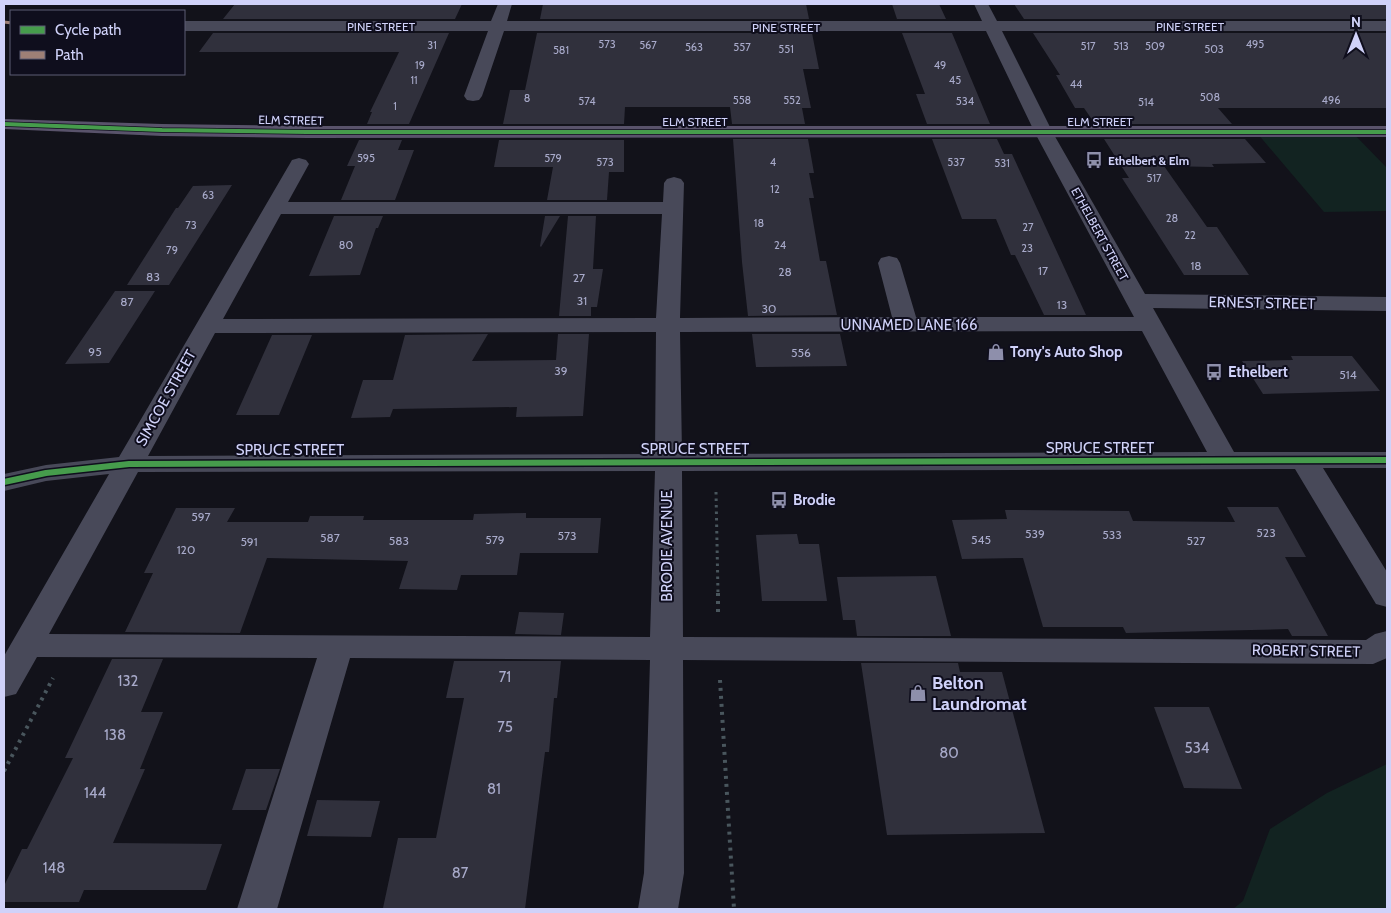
<svg xmlns="http://www.w3.org/2000/svg" width="1391" height="913" font-family="Cabin,sans-serif">
  <style>
    .green { fill: #122321 }
    .building { fill: #30303c }
    .lines { fill: none; stroke-linecap: round; stroke-linejoin: round }
    .path-far1 { stroke: #49565d; stroke-width: 3; stroke-dasharray: 2.5 4; stroke-linecap: butt }
    .path { stroke: #49565d; stroke-width: 4; stroke-dasharray: 3 5; stroke-linecap: butt }
    .minor { fill: #484959; fill-rule: evenodd }
    .major { fill: #59536b; fill-rule: evenodd }
    .quiet { stroke: #9e8076; stroke-width: 3; stroke-dasharray: 6 3; stroke-linecap: butt }
    .cycleway-far1-casing { stroke: #0f0e1d; stroke-width: 5.5 }
    .cycleway-casing { stroke: #0f0e1d; stroke-width: 9 }
    .cycleway-far1 { stroke: #469c4c; stroke-width: 4 }
    .cycleway { stroke: #469c4c; stroke-width: 6 }
    .labels { text-anchor: middle; dominant-baseline: central; stroke-width: 4; stroke-linejoin: round; paint-order: stroke }
    .far-number-label { font-size: 11px; fill: #a8aaca }
    .far-street-label { font-size: 12px; fill: #d0d2f9; stroke: #0f0e1d }
    .far-poi-label { font-size: 12px; font-weight: bold; fill: #d0d2f9; stroke: #0f0e1d; text-anchor: start }
    .number-label { font-size: 12px; fill: #a8aaca }
    .street-label { font-size: 15px; fill: #d0d2f9; stroke: #0f0e1d }
    .poi-label { font-size: 15px; font-weight: bold; fill: #d0d2f9; stroke: #0f0e1d; text-anchor: start }
    .near-number-label { font-size: 15px; fill: #a8aaca }
    .near-poi-label { font-size: 18px; font-weight: bold; fill: #d0d2f9; stroke: #0f0e1d; text-anchor: start }
  </style>
  <rect width="100%" height="100%" fill="#12121a"/>
  <path class="green" d="M1257 133H1353L1387 168V211L1324 212Z
    M1387 764V909H1233L1243 901 1270 829 1327 793Z"/>
  <path class="building" d="M235 4H462L455 19H223Z
    M543 4H806L809 19H540Z
    M892 4H939L946 19H897Z
    M1014 4H1387V19H1024Z
    M213 33H449L409 124H367L372 112H370L399 52H199Z
    M537 33H812L819 69H803L811 108H802L805 124H732L730 107H625L624 124H503L510 90H525Z
    M902 33H952L990 124H927L916 94H925Z
    M1033 33H1387V108H1218L1232 124H1095L1084 108H1075L1056 75H1060Z
    M733 139H808L814 173H809L814 198H809L820 261H826L837 315 748 316 742 262Z
    M932 139H997L1004 154H1012L1086 315H1044L1015 255H1011L996 219H962Z
    M1104 139H1245L1266 163 1212 164 1214 167 1164 166 1207 227H1217L1249 275H1184L1122 178H1129Z
    M359 140H402L398 150H414L395 200H341L355 166H347Z
    M499 140H624V172H609L607 200H547L553 167H494Z
    M232 185 169 285H127L176 208H178L193 186Z
    M334 216H383L378 228H376L360 275 309 276Z
    M545 216H560L541 247 540 246Z
    M568 216H596L593 269H603L597 307H591V316H559Z
    M115 291H155L109 363 65 364Z
    M488 334 472 361 556 360 558 334H589L583 416 516 417 517 407 393 409 390 417 351 418 363 380H393L405 335Z
    M752 334H840L847 366 756 367Z
    M272 335H312L279 415H236Z
    M1291 356H1352L1380 391 1263 394 1242 361 1293 360Z
    M1227 507H1278L1306 557H1285L1328 636H1292L1288 629 1126 633 1123 627H1043L1023 558 962 559 952 520 1007 519 1005 510 1129 511 1133 521 1235 522Z
    M176 508H235L227 522H308L310 516H364L363 520H473L474 514 526 513V518H601L598 553H520L517 575H461L457 590 399 589 408 561 267 558 240 633 125 632 153 573H144Z
    M797 534 799 544H819L827 601H762L756 535Z
    M936 576 951 636H857L855 620H843L837 577Z
    M519 612 564 613 561 635 515 634Z
    M112 659H163L141 712H163L140 769H145L113 843 222 844 206 890H84L79 902H4V886L22 849H27L73 758H65Z
    M454 661H561L557 698H554L549 752H545L525 909 383 908 398 838H436L464 698H446Z
    M861 663H958L960 672H1002L1045 833 887 835Z
    M1154 707H1209L1242 789 1184 788Z
    M246 769H280L266 810H232Z
    M317 800 380 801 371 837 307 836Z"/>
  <g class="lines">
    <path class="path-far1" d="M716 492 718 594"/>
    <path class="path" d="M718 593V617
      M720 680 734 909
      M4 771 53 678"/>
    <path class="minor" d="M498 4H512L507 21H982L974 4H988L997 21H1387V31H1002L1053 133 1145 294 1387 297V311L1153 308 1234 452H1387V468H1323L1387 572V607L1376 604 1295 469 682 471 683 637 1366 640 1375 634 1387 631V658L1373 664 683 660 684 873 678 909H638L644 873 650 660 350 658 277 909H237L317 658 37 657 16 694 4 697V656L109 474 46 481 4 491V474L46 465 119 457 292 160 299 158 306 160 309 164 288 202H663L664 183 667 179 674 177 681 179 684 183 680 318 892 317 878 263 881 258 889 256 897 258 900 263 916 317H1134L1035 133 986 31H504L482 96 479 100 473 101 467 100 464 96 488 31H184V21H491ZM281 214H662L656 318 223 319ZM1142 331 1207 452 682 454 680 332ZM656 332 655 454 148 456 215 333ZM655 471 650 637 49 634 138 472Z"/>
    <path class="major" d="M4 119 162 124 307 126H1387V137L307 138 162 136 4 129Z"/>
    <path class="quiet" d="M4 22 11 23"/>
    <g class="cycleway-far1-casing">
      <path id="cycleway-far1" d="M4 124 162 130 307 132H1387"/>
    </g>
    <g class="cycleway-casing">
      <path id="cycleway" d="M4 482 46 473 129 464 1387 460"/>
    </g>
    <use href="#cycleway-far1" class="cycleway-far1"/>
    <use href="#cycleway" class="cycleway"/>
  </g>
  <defs>
    <g id="bus-bare" transform="scale(1.35)"><path d="M-5-6H5V4H4V6H2V4H-2V6H-4V4H-5ZM-3.5-4V0h7V-4ZM-3.5 1.2v1.5H-2V1.2ZM2 1.2v1.5H3.5V1.2Z" fill="#8e8fab" stroke="#0f0e1d" stroke-width="2.5" paint-order="stroke"/></g>
    <g id="shop-bare" transform="scale(1.35)"><path d="M-5-2.5h2.3a2.7 3.5 0 0 1 5.4 0H5L5.5 6h-11ZM-1.5-2.5h3a1.5 2.3 0 0 0-3 0Z" fill="#8e8fab" stroke="#0f0e1d" stroke-width="2.5" paint-order="stroke"/></g>
  </defs>
  <g fill-rule="evenodd">
    <use href="#bus-bare" x="1094" y="160"/>
    <use href="#shop-bare" x="996" y="352"/>
    <use href="#bus-bare" x="1214" y="372"/>
    <use href="#bus-bare" x="779" y="500"/>
    <use href="#shop-bare" x="918" y="693"/>
  </g>
  <g class="labels">
    <g class="far-number-label">
      <text x="607" y="44">573</text>
      <text x="1255" y="44">495</text>
      <text x="432" y="45">31</text>
      <text x="648" y="45">567</text>
      <text x="1088" y="46">517</text>
      <text x="1121" y="46">513</text>
      <text x="1155" y="46">509</text>
      <text x="694" y="47">563</text>
      <text x="742" y="47">557</text>
      <text x="786" y="49">551</text>
      <text x="1214" y="49">503</text>
      <text x="561" y="50">581</text>
      <text x="420" y="65">19</text>
      <text x="940" y="65">49</text>
      <text x="414" y="80">11</text>
      <text x="955" y="80">45</text>
      <text x="1076" y="84">44</text>
      <text x="1210" y="97">508</text>
      <text x="527" y="98">8</text>
      <text x="742" y="100">558</text>
      <text x="792" y="100">552</text>
      <text x="1331" y="100">496</text>
      <text x="587" y="101">574</text>
      <text x="965" y="101">534</text>
      <text x="1146" y="102">514</text>
      <text x="395" y="106">1</text>
      <text x="366" y="158">595</text>
      <text x="553" y="158">579</text>
      <text x="605" y="162">573</text>
      <text x="773" y="162">4</text>
      <text x="956" y="162">537</text>
      <text x="1002" y="163">531</text>
      <text x="1154" y="178">517</text>
      <text x="775" y="189">12</text>
      <text x="208" y="195">63</text>
      <text x="1172" y="218">28</text>
      <text x="759" y="223">18</text>
      <text x="191" y="225">73</text>
      <text x="1028" y="227">27</text>
      <text x="1190" y="235">22</text>
      <text x="346" y="245">80</text>
      <text x="780" y="245">24</text>
      <text x="1027" y="248">23</text>
      <text x="172" y="250">79</text>
    </g>
    <g class="far-street-label">
      <text x="381" y="26">PINE STREET</text>
      <text x="1190" y="26">PINE STREET</text>
      <text x="786" y="27">PINE STREET</text>
      <text transform="translate(291 120) rotate(1)">ELM STREET</text>
      <text x="695" y="121">ELM STREET</text>
      <text x="1100" y="121">ELM STREET</text>
      <text transform="translate(1100 234) rotate(61)">ETHELBERT STREET</text>
    </g>
    <g class="far-poi-label">
      <text x="1108" y="160">Ethelbert &amp; Elm</text>
    </g>
    <g class="number-label">
      <text x="1196" y="265">18</text>
      <text x="1043" y="270">17</text>
      <text x="785" y="271">28</text>
      <text x="153" y="276">83</text>
      <text x="579" y="277">27</text>
      <text x="582" y="300">31</text>
      <text x="127" y="301">87</text>
      <text x="1062" y="304">13</text>
      <text x="769" y="308">30</text>
      <text x="95" y="351">95</text>
      <text x="801" y="352">556</text>
      <text x="561" y="370">39</text>
      <text x="1348" y="374">514</text>
      <text x="201" y="516">597</text>
      <text x="1266" y="532">523</text>
      <text x="1035" y="533">539</text>
      <text x="1112" y="534">533</text>
      <text x="567" y="535">573</text>
      <text x="330" y="537">587</text>
      <text x="495" y="539">579</text>
      <text x="981" y="539">545</text>
      <text x="399" y="540">583</text>
      <text x="1196" y="540">527</text>
      <text x="249" y="541">591</text>
      <text x="186" y="549">120</text>
    </g>
    <g class="street-label">
      <text transform="translate(1262 303) rotate(1)">ERNEST STREET</text>
      <text x="909" y="325">UNNAMED LANE 166</text>
      <text transform="translate(166 398) rotate(-61)">SIMCOE STREET</text>
      <text x="1100" y="448">SPRUCE STREET</text>
      <text x="695" y="449">SPRUCE STREET</text>
      <text x="290" y="450">SPRUCE STREET</text>
      <text transform="translate(667 546) rotate(-90)">BRODIE AVENUE</text>
      <text transform="translate(1306 651) rotate(1)">ROBERT STREET</text>
    </g>
    <g class="poi-label">
      <text x="1010" y="352">Tony's Auto Shop</text>
      <text x="1228" y="372">Ethelbert</text>
      <text x="793" y="500">Brodie</text>
    </g>
    <g class="near-number-label">
      <text x="505" y="677">71</text>
      <text x="128" y="681">132</text>
      <text x="505" y="727">75</text>
      <text x="115" y="735">138</text>
      <text x="1197" y="748">534</text>
      <text x="949" y="753">80</text>
      <text x="494" y="789">81</text>
      <text x="95" y="793">144</text>
      <text x="54" y="868">148</text>
      <text x="460" y="873">87</text>
    </g>
    <g class="near-poi-label">
      <text x="932" y="683">Belton<tspan x="932" dy="21">Laundromat</tspan></text>
    </g>
  </g>
  <rect width="1391" height="913" fill="none" stroke="#d0d2f9" stroke-width="10"/>
  <rect x="10" y="10" width="175" height="65" fill="#0f0e1d" stroke="#5c5c75"/>
  <rect x="20" y="26" width="25" height="8" fill="#469c4c" stroke="#5c5c75"/>
  <text x="55" y="35" font-size="15" fill="#d0d2f9">Cycle path</text>
  <rect x="20" y="51" width="25" height="8" fill="#9e8076" stroke="#5c5c75"/>
  <text x="55" y="60" font-size="15" fill="#d0d2f9">Path</text>
  <g transform="translate(1356 35)" stroke="#0f0e1d" stroke-width="4" paint-order="stroke">
  <path d="M0-4L9 19L0 12L-9 19Z" fill="#d0d2f9"/>
  <text y="-8" font-size="14" font-weight="bold" text-anchor="middle" fill="#d0d2f9">N</text>
  </g>
</svg>
